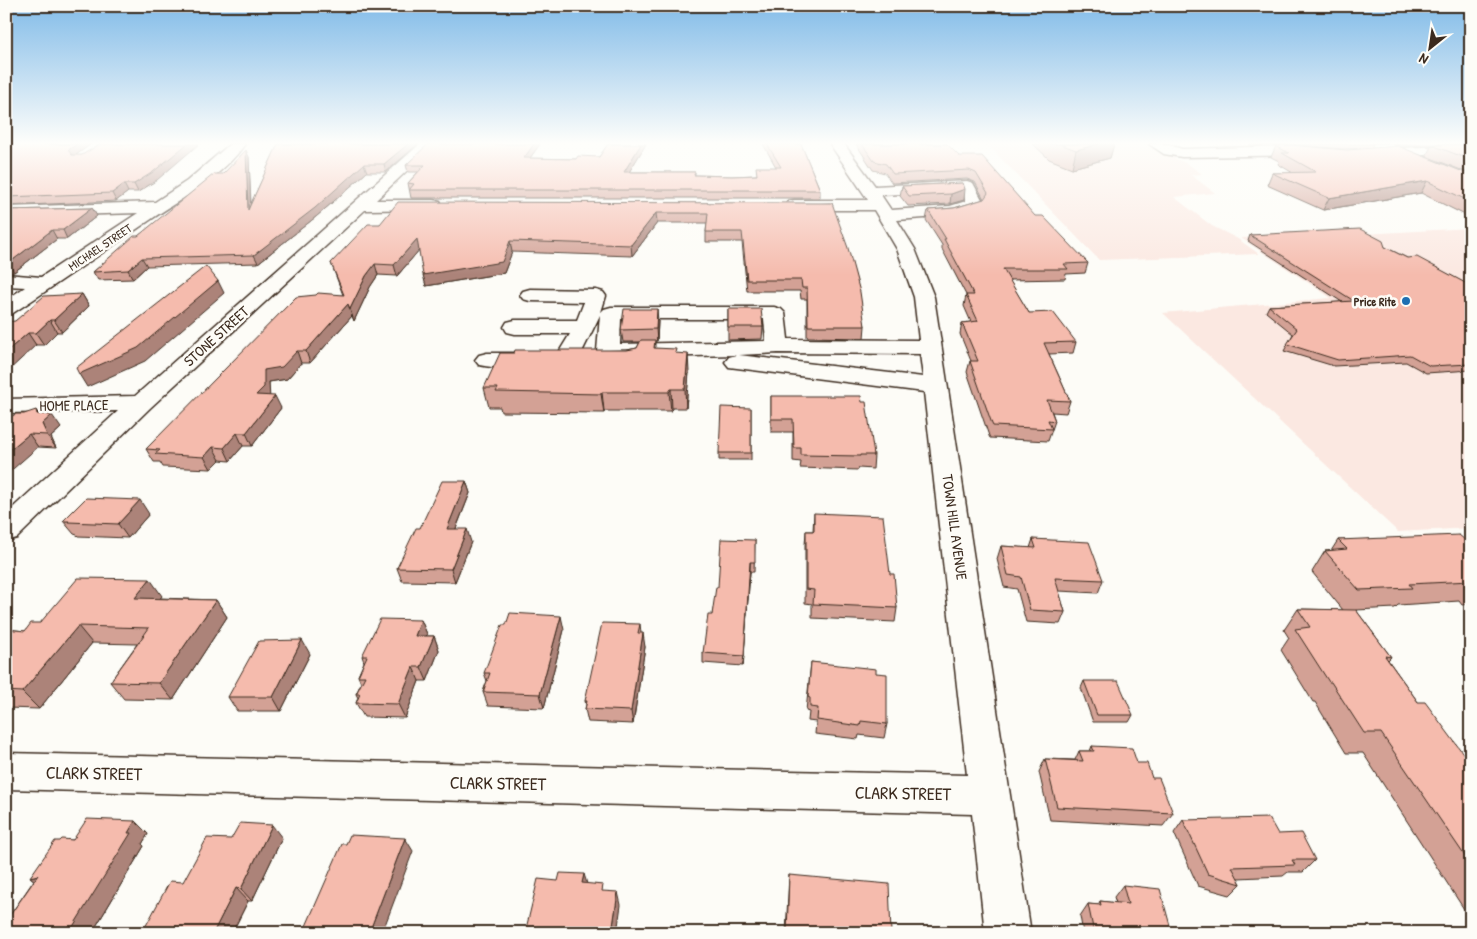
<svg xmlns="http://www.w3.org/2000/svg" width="1477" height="939" font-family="'Patrick Hand',sans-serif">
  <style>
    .built { fill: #fbe8e1 }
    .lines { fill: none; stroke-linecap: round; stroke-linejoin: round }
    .minor-casing { stroke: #3b2a1e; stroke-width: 3 }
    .major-casing { stroke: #3b2a1e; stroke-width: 3 }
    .minor { fill: #fdfcf7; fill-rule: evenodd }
    .major { fill: #fdfcf7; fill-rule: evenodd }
    .wall { fill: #d3a195; stroke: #3b2a1e }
    .shaded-wall { fill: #ac8379; stroke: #3b2a1e }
    .building { fill: #f5bbad; stroke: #3b2a1e }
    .poi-dot { fill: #1f6fb2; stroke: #fdfcf7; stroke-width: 2 }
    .labels { text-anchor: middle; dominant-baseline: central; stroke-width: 5; stroke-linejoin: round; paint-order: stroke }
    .far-street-label { font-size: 12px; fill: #3b2a1e; stroke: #fdfcf7 }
    .far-poi-label { font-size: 12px; font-weight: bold; fill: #3b2a1e; stroke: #fdfcf7; text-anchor: end }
    .street-label { font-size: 15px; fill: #3b2a1e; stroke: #fdfcf7 }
    .near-street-label { font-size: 18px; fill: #3b2a1e; stroke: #fdfcf7 }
  </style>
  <rect width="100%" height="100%" fill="#fdfcf7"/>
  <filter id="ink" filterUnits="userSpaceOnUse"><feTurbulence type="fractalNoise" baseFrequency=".02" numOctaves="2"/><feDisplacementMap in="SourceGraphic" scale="10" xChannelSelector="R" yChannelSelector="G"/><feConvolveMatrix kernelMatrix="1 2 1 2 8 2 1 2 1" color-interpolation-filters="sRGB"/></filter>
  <g filter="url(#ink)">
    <path class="built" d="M987 144H1170L1172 145 1176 159 1188 164 1202 174 1191 175 1215 193 1174 197 1212 226 1238 239 1259 254 1099 260Z
      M1471 228V528L1398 532 1163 313 1331 298 1241 238 1356 231 1363 234Z"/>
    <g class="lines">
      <g class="minor-casing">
        <path id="minor" d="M230 144H245C223 176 184 197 153 218 106 250 60 282 13 313L6 315V300L25 287 6 286V274L41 277 138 213 6 217V207L155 202 187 181Z
          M420 144H435L376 200H434L440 201 442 205 440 209 365 210 150 408 17 538 6 541V514L118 411 6 413V399L135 396Z
          M830 144H844L875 186 967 181 973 183 984 203 982 207 952 216 897 220 915 249 934 297 1031 933H985L972 814 6 789V753L967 775 924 392 729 367 725 362 729 357 736 355 608 358 600 356 597 351 600 315 578 360 574 365 566 367 558 365 554 360 570 334H515L507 332 504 327 507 322 515 320H577L584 302 530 301 523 299 520 295 523 291 530 289 596 290 603 292 606 296 601 312 604 309 611 307H774L781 309 785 313 788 339 919 340 914 297 897 249 874 210H794L788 209 786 205 788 201 794 200H868ZM962 191 966 201 950 206 891 210 881 195ZM621 319H764L766 341 620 344ZM778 353 920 354 923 377 739 355Z
          M1149 144H1166L1182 149 1286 146 1315 149 1317 152 1315 155 1182 157 1164 154Z
          M1471 145V153L1400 156 1395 155 1393 152 1395 149 1400 148Z
          M487 353H534L542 355 546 360 542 365C524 369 497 369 479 365L475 360 479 355Z"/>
      </g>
      <g class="major-casing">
        <path id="major" d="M1371 144H1390L1471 176V187L1373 147Z"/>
      </g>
      <use href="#minor" class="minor"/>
      <use href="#major" class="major"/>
    </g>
    <path class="wall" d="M6 144H91L75 155 157 180 138 192H128L116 201 6 206Z
      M278 144H418L386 172H367L317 216 258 263 147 266 133 279 98 280 93 272 138 236 223 174 249 157 251 204Z
      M540 144 530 158 576 159 599 157 608 144H646L629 172H695V175L732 176 756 175 776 167 763 144H801L820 190V198H411L408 183 418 172H408L406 165Z
      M856 144H947L959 156 1035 216 1088 263 1085 273 1066 274 1065 279 1009 280 1029 313 1076 342 1073 353 1049 354 1070 401 1066 413 1052 412 1055 421 1048 441 990 438 989 436 967 372 970 361H971L960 334 962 323 971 322 964 306 966 295 942 249V245L926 220 928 210 954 208 984 199 975 182 967 179 892 183 885 173 873 170Z
      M1033 144H1114L1110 158 1072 168 1049 159Z
      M1249 144H1373L1371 148 1342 149 1286 144 1252 146Z
      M1394 144H1471L1434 145 1471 144V174L1426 156 1432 145 1401 146Z
      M1276 146 1471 175V217H1469L1421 193 1323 210 1267 185 1272 173H1293L1278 164 1279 161 1271 157Z
      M963 183 964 200 950 204 908 206 900 196 902 186Z
      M832 203 865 326 864 338 807 337V299H801L800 291H747L742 242H706V232L707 223H657L632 256 512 252 504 273 426 286 419 250 397 276 378 275 370 287 354 321 352 316 310 363H301L287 379 269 382V396L281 408 252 446H243L230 461 220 460 211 469 163 467 160 462H154L146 449 343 295 331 263 380 224Z
      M92 208 97 216 67 239H57L14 272 6 273V210Z
      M1250 235 1385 247 1407 258 1471 286V370L1426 373 1406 362 1334 366 1284 351 1293 334 1266 312 1269 306 1342 302 1248 241Z
      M82 294 89 306 62 332H57L44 345H36L15 321Z
      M728 309 763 327 762 339 728 340Z
      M658 321 657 341H655V348L676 353 689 372 686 408H672L671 411H604V413L501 412 500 407H489L484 388 514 353 627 350 637 348 640 342H623L621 330Z
      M771 396 874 455 873 469 859 468 858 470 800 468 801 462 793 461V432H771Z
      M751 408V460H719V453Z
      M38 415 61 428 51 437 56 448 38 447 12 416Z
      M466 481 470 493 456 529 471 542 455 582 402 581 397 568 420 528Z
      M814 513 890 574 897 608 895 622 812 618V604L805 603V545L806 531H813Z
      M149 514 128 538 78 536 77 535 74 534 63 521Z
      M1033 539 1103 580 1098 593 1059 591 1065 612 1060 624 1026 622 1017 589 1004 587 997 559 1001 546 1030 548Z
      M755 540 754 572H750L743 666 703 663V653L712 615 718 587Z
      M1338 540 1471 544V604L1462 605 1459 601 1398 605 1395 608 1356 610 1391 657 1388 660 1418 702 1471 764V920L1363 753H1346L1315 702H1313L1281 650 1289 638 1284 630 1298 609 1343 610 1312 572 1325 551H1331Z
      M162 596 160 598 216 600 227 617 173 700 124 699 110 682 137 644 92 643 39 709 6 708V629L25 631 40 623Z
      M421 620 427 634 426 636H434L439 650 427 681H419L405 718 364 717 356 703 358 698 356 694 361 683 358 676 364 662 362 656Z
      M640 624 641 633 645 647 633 724 588 722 585 709 586 705 585 701Z
      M564 630 544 708 488 706 483 692 487 681 484 673Z
      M310 654 281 711H237L228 697Z
      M811 662 876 673 887 724 884 738 859 735 858 739 815 734 816 722 808 721 809 712 806 711Z
      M1084 681 1133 715 1129 722H1093L1081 688Z
      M1092 746 1137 763 1152 778 1173 813 1163 826 1050 820 1039 772 1045 759 1075 760 1079 751H1090Z
      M1183 820 1278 834 1315 860 1303 872H1288L1283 876 1238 878 1241 884 1230 895 1198 886 1174 833Z
      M135 821 148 834 142 844 144 846 92 933H6V921L34 880 30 877 60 841 73 840Z
      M282 838 252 901H248L232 933H142L183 882 231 839Z
      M789 875 891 933H786Z
      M1123 885 1172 933H1083L1080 916 1088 904 1098 905 1100 901 1116 903 1114 897Z"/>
    <path class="shaded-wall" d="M77 144H91L72 158 68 150Z
      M187 144H199L157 180 138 192 134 184Z
      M408 144H418L386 172 384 164Z
      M534 144H540L525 165 524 158Z
      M641 144H646L625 179 624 172Z
      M1099 144H1114L1110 158 1072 168 1076 150Z
      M246 150 249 157 251 218 248 210Z
      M364 164 367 172 317 216 258 263 254 255Z
      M1427 181 1421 193 1323 210 1329 198Z
      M124 184 128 192 116 201 112 193Z
      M965 189 964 200 950 204 951 194Z
      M92 208 97 216 67 239 63 230Z
      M656 213 657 223 632 256 631 245Z
      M52 230 57 239 14 272 9 263Z
      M417 239 420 249 397 276 394 265Z
      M510 241 512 252 504 273 426 286 423 275Z
      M142 258 147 266 133 279 128 270Z
      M375 264 378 275 370 287 354 321 350 309 366 276Z
      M218 281 224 293 145 361 87 387 79 374Z
      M82 294 89 306 62 332 54 320Z
      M348 304 352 316 310 363 306 351Z
      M657 309 658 321 657 341 656 329Z
      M50 320 57 332 44 345 36 333Z
      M28 333 36 345 6 373V352Z
      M297 351 301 363 287 379 269 382 270 399 256 395 264 370Z
      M688 354 689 372 686 408 685 389Z
      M671 389 672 408 671 411 669 392Z
      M602 392 604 411V413L601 394Z
      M275 396 281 408 252 446 246 433Z
      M36 410 44 422 52 415 61 428 51 437 56 448 47 435Z
      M237 433 243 446 230 461 224 448Z
      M29 434 38 447 6 475V453Z
      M213 447 220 460 211 469 204 457Z
      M466 481 470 493 451 541 447 529Z
      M140 500 149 514 128 538 118 524Z
      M467 529 471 542 455 582 451 569Z
      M750 562V572L743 666 744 656Z
      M150 579 162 596 148 615 135 598Z
      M216 600 227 617 173 700 159 683Z
      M561 616 564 630 544 708 540 694Z
      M421 620 427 634 421 650 415 636Z
      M78 626 92 643 39 709 22 692Z
      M643 633 645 647 633 724 631 711Z
      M434 636 439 650 427 681 421 667Z
      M302 640 310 654 281 711 273 697Z
      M413 667 419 681 405 718 398 704Z
      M135 821 148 834 142 844 144 846 92 933H69Z
      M272 825 282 838 252 901 241 889Z
      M405 838 413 851 382 933H369Z
      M584 874 588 887 582 883Z
      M38 875 46 890 30 877Z
      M236 888 248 901 232 933H213Z
      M618 892 621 905 617 933H612Z"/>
    <path class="building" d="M6 144H77L68 150 72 155H82L100 144H187L153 172 134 184H124L112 193 6 197V174L7 173H6Z
      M278 144H408L384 164H364L315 208 254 255 142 258 128 270 93 272 134 236H138L214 174H223L246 150 248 210Z
      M428 144H534L524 158 576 159 578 156 599 157 608 144H641L624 172H695L694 175 732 176 757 175 756 167H781L767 144H801L820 190H409L414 184 408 183 425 165H406Z
      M862 144H947L959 156H982L1035 216H1043L1088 263 1064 264 1068 269H1003L1029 313 1053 312 1076 342 1044 343 1070 401 1047 400 1055 421 1048 420 1052 429 993 426 992 424 970 361H978L962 323 978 321 966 295H974L944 239H946L928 210 954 208 984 199 988 193 976 173 969 170 893 174 886 164 874 161Z
      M1060 144H1099L1076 150Z
      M1471 144V160L1432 145Z
      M1291 145 1347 150 1398 146 1471 175V202L1427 181 1329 198 1272 173 1316 172 1282 153H1289L1276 146Z
      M963 183 965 189 951 194 909 196 902 186Z
      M398 202 832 203 848 248 860 292 865 326H808L807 288H802L801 280H747L742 232H706L708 213H656L631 245 510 241 502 262 423 275 417 239 394 265 375 264 366 276 350 309 348 304 306 351H297L282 367 264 370V387L256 395 275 396 246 433H237L224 448 213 447 204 457 155 454 160 450 146 449 296 297 316 295 318 293 344 295 331 263 368 224H380Z
      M92 208 63 230H52L9 263H6V210Z
      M1360 229 1383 241 1385 247 1407 258 1417 257 1471 286V364L1430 366 1410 355 1338 360 1287 344 1297 329 1269 306 1354 301 1250 235Z
      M206 266 218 281 138 348 79 374 76 368Z
      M82 294 54 320H50L36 333H28L6 352V322L15 321 44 296Z
      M624 309H657L656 329 621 330Z
      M728 309H761L763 327H728Z
      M641 340H655L654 348 676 349 675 353 688 354 685 389H671L669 392H602L601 394 496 392 498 388H484L500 353H514L515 350H627L637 348Z
      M771 396H861L862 402H866L874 455H860V456L801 455V448H794L793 419H771Z
      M721 407 751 408V453H719Z
      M36 410 37 414 52 415 42 424 47 435 29 434 6 453V416H12L16 414H24Z
      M442 481H466L447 529H467L451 569 397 568 416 528H420Z
      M86 498 140 500 118 524 68 522 69 521H63Z
      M814 513 883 516 890 574H894L897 608 813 604 814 590 806 589V531H814Z
      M1459 535 1470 544H1471V581L1409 584 1412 588 1359 590 1325 551 1347 549 1338 540Z
      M721 539 755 540V562H750L744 656 703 653 708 615H712L716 587H718Z
      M1033 539 1089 542 1103 580 1055 578 1065 612 1030 610 1021 577 1008 575 1001 546 1036 548Z
      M78 578 150 579 135 598 216 600 159 683 110 682 149 628 78 626 22 692 6 691V629L25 631 31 623H40Z
      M1298 609 1356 610 1391 657 1385 656 1418 702H1425L1471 764V865L1381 733H1364L1331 682H1329L1295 629 1310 627Z
      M510 613 561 616 540 694 483 692 490 673H484L502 625H506Z
      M380 619 421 620 415 636H434L421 667H413L398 704 356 703 360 694H356L365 676H358L367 656H362Z
      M602 623 640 624 638 633H643L631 711 585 709 587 701H585Z
      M302 640 273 697H228L259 641Z
      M811 662 876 669V673L887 674V724L861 721 860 726 817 720 818 708 810 707V698L808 697Z
      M1084 681H1118L1133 715H1097Z
      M1092 746 1132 748 1137 763H1147L1152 778H1159L1173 813 1057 807 1045 759 1083 761 1079 751H1094Z
      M1269 818 1278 834 1301 833 1315 860H1292L1295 865 1232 867 1241 884 1208 874 1183 820Z
      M87 819 135 821 128 833H131L69 933 6 929V921L38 875 30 877 55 841H60L62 839 73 840Z
      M240 823 272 825 241 889 236 888 213 933H142L170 881 183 882 207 838 231 839Z
      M350 835 405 838 369 933H303L342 844H346Z
      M560 873 584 874 582 883 603 885 602 891 618 892 612 933H525L538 879 558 881Z
      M789 875 889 884 891 933H787Z
      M1123 885 1160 889 1172 933H1094L1088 904 1101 905 1100 901 1128 904Z"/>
  </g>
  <linearGradient id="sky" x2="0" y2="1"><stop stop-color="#81bbe8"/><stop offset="0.52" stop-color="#fefefb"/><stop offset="1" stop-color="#fefefb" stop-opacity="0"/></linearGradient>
  <rect width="1477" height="275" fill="url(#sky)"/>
  <circle class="poi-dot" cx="1406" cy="301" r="5"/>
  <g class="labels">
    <g class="far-street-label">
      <text transform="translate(100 247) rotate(-34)">MICHAEL STREET</text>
    </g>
    <g class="far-poi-label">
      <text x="1396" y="301">Price Rite</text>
    </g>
    <g class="street-label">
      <text transform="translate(216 336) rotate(-42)">STONE STREET</text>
      <text transform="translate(74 405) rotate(-1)">HOME PLACE</text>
      <text transform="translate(955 527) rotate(82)">TOWN HILL AVENUE</text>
    </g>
    <g class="near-street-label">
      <text transform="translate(94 773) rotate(1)">CLARK STREET</text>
      <text transform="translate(498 783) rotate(1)">CLARK STREET</text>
      <text transform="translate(903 793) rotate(1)">CLARK STREET</text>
    </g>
  </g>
  <rect width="1477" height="939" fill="none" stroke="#fdfcf7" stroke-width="25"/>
  <rect x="12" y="12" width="1452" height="914" fill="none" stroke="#3b2a1e" stroke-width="2" filter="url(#ink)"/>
  <g transform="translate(1430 48) rotate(210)" stroke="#fdfcf7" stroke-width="4" paint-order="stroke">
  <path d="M0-4L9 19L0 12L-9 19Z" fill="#3b2a1e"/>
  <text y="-8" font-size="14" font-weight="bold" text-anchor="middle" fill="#3b2a1e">N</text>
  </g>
</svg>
